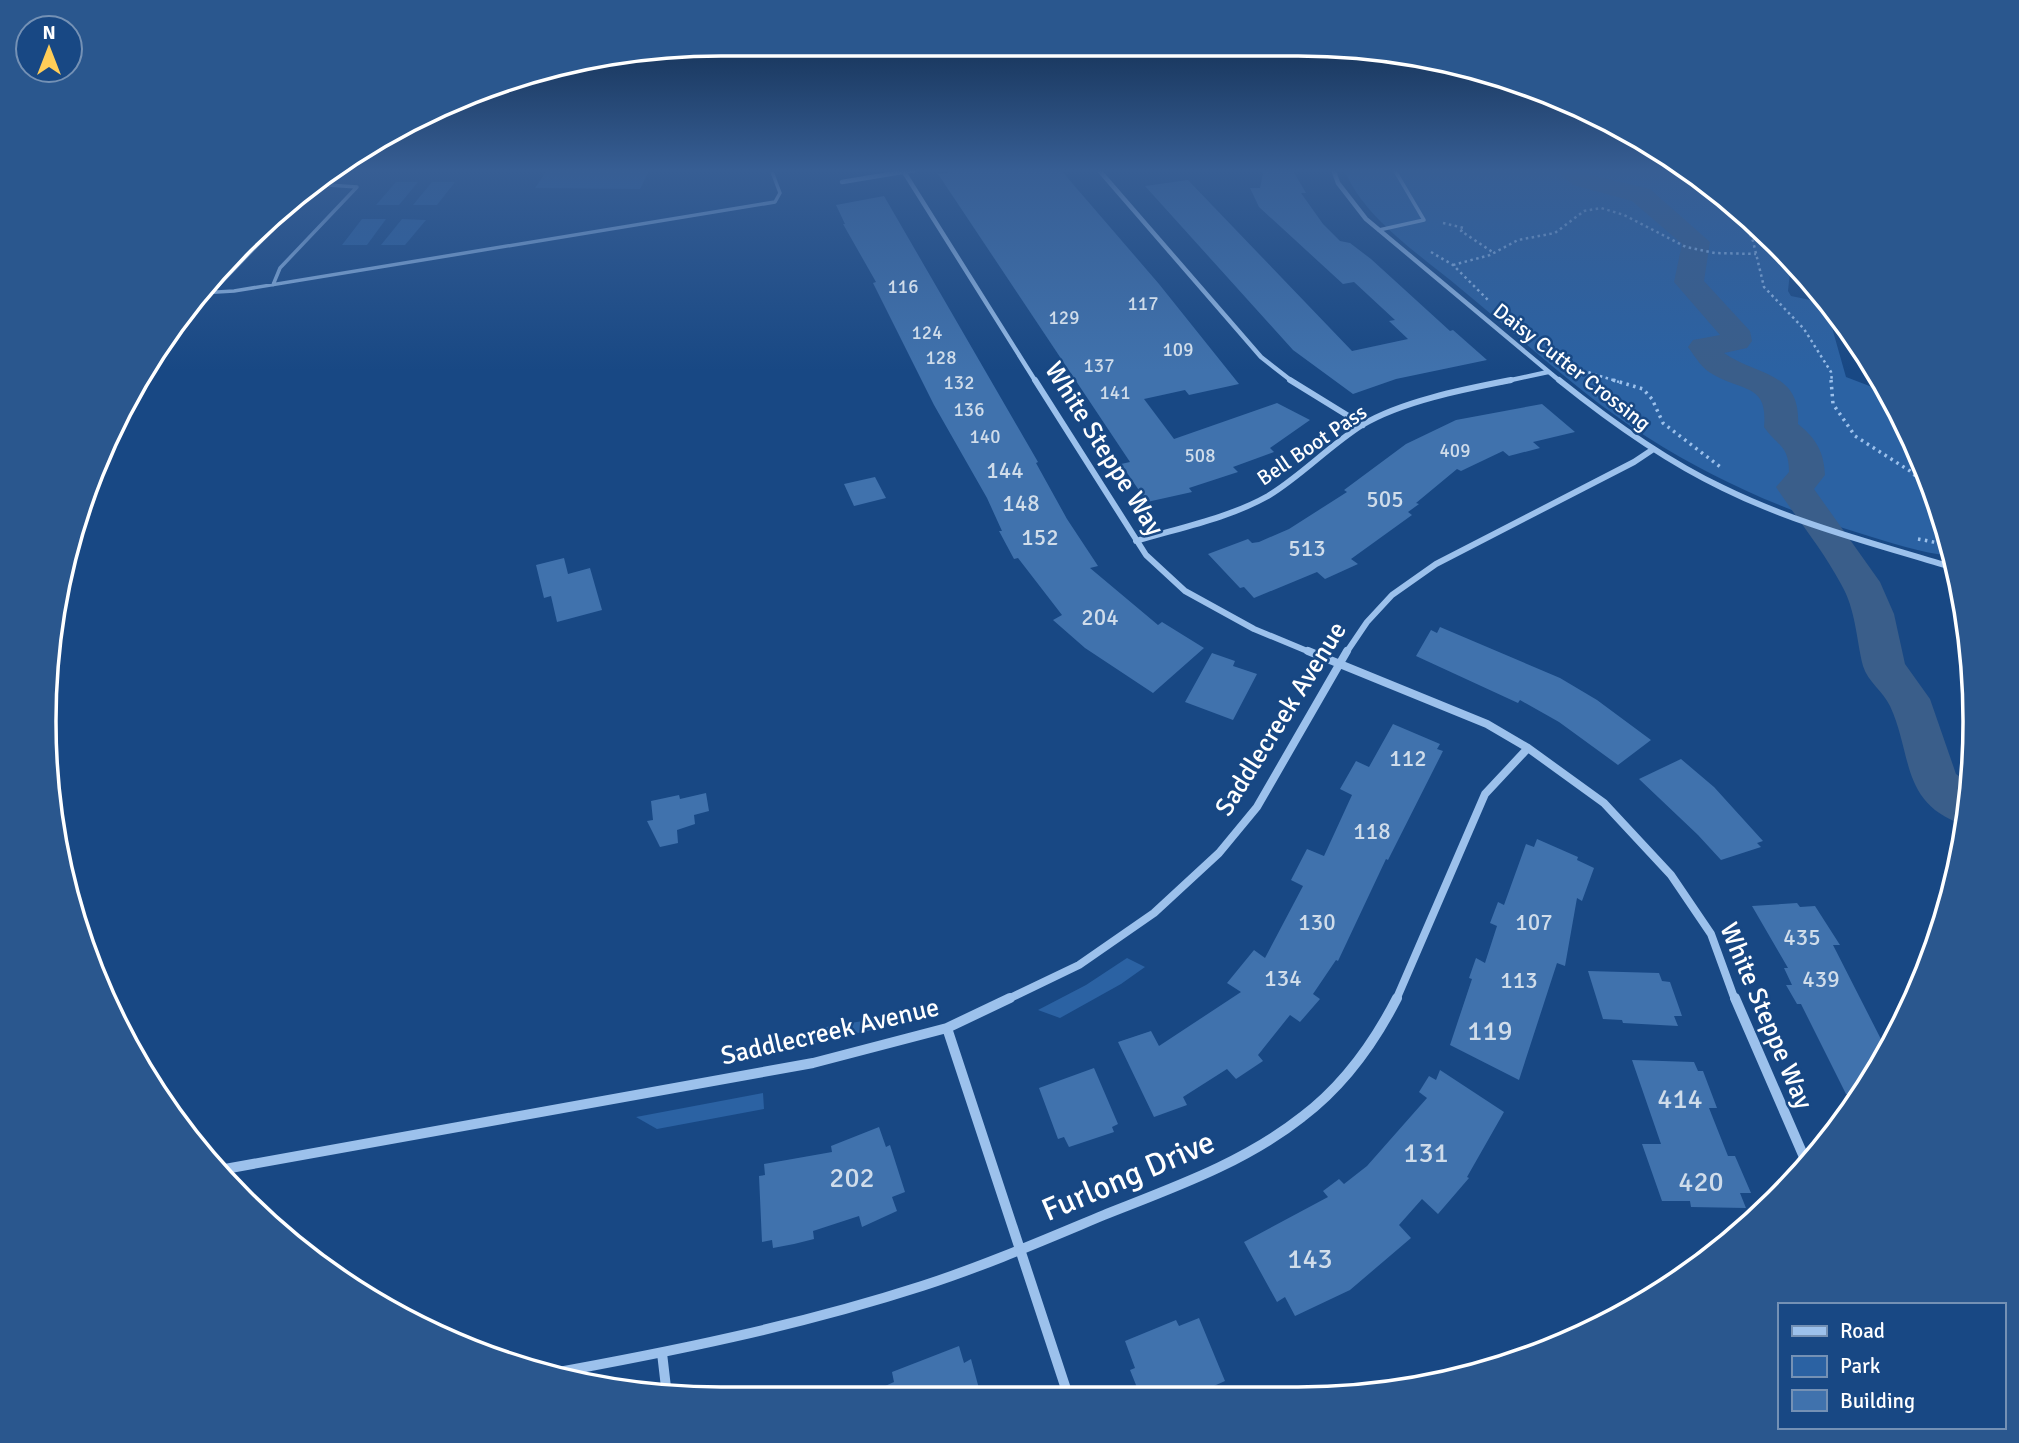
<svg xmlns="http://www.w3.org/2000/svg" width="2019" height="1443" font-family="Signika,sans-serif">
  <style>
    .green { fill: #2b62a3 }
    .lines { fill: none; stroke-linecap: round; stroke-linejoin: round }
    .river { fill: #3a5e8a; fill-rule: evenodd }
    .building { fill: #4072ad }
    .path-far1 { stroke: #9cc1ec; stroke-width: 2.5; stroke-dasharray: 2.5 3.5; stroke-linecap: butt }
    .path { stroke: #9cc1ec; stroke-width: 3.5; stroke-dasharray: 2.5 4.5; stroke-linecap: butt }
    .service { stroke: #9cc1ec; stroke-width: 3.5 }
    .minor-far3 { stroke: #9cc1ec; stroke-width: 4.5 }
    .minor-far2 { stroke: #9cc1ec; stroke-width: 6 }
    .minor-far1 { stroke: #9cc1ec; stroke-width: 8 }
    .minor { stroke: #9cc1ec; stroke-width: 10 }
    .labels { text-anchor: middle; dominant-baseline: central; stroke-width: 5; stroke-linejoin: round; paint-order: stroke }
    .far-number-label { font-size: 19px; fill: #cfdcea }
    .far-street-label { font-size: 21px; fill: #fff; stroke: #184884 }
    .number-label { font-size: 23px; fill: #cfdcea }
    .street-label { font-size: 26px; fill: #fff; stroke: #184884 }
    .near-number-label { font-size: 28px; fill: #cfdcea }
    .near-street-label { font-size: 32px; fill: #fff; stroke: #184884 }
    .rim { fill: none; stroke: #fff; stroke-width: 3.5 }
  </style>
  <rect width="100%" height="100%" fill="#184884"/>
  <path class="green" d="M548 169H650L640 189 535 188Z
    M1344 169H1678L1791 262 1788 291 1791 296 1825 303 1846 377 1880 390 1886 404 1898 412 1939 504 1952 556C1920 553 1889 542 1859 533 1785 511 1713 479 1647 437 1581 395 1522 339 1461 289 1422 256 1363 218 1344 169Z
    M396 182H418L399 205H376Z
    M432 182H455L437 205H413Z
    M362 219H386L367 245H342Z
    M402 219 426 220 405 245H381Z
    M1127 958 1145 967 1121 984 1060 1018 1038 1010 1086 985Z
    M863 1021 882 1028 771 1051 814 1029Z
    M763 1093 764 1109 657 1129 636 1117Z"/>
  <g class="lines">
    <path class="river" d="M1554 169H1583L1591 175 1650 189 1710 242 1704 281 1750 331 1752 341 1747 348 1724 353C1756 376 1801 371 1798 424 1816 438 1824 452 1825 475L1814 489 1880 582 1894 614 1905 664 1930 699 1956 774 1971 784 1964 825C1900 803 1913 756 1890 706 1883 691 1868 682 1863 666 1856 638 1856 610 1841 584 1823 550 1797 519 1776 487L1789 472C1789 445 1777 446 1764 427 1768 384 1744 392 1714 375 1702 369 1696 358 1688 347L1693 340 1720 335 1674 282 1682 244 1632 201 1573 185Z"/>
  </g>
  <path class="building" d="M972 169H1060L1159 284 1239 384 1189 395 1185 390 1144 399 1174 439 1277 403 1310 420 1270 448 1274 452 1233 467 1238 472 1189 488 1192 492 1147 502 1121 464 1130 462 938 174Z
    M1264 169H1292L1306 193H1301L1323 224 1340 241 1350 243 1371 259 1450 331 1453 330 1487 360 1396 379 1353 394 1293 350 1145 186 1188 180 1352 351 1408 339 1389 321 1395 320 1354 282 1343 284 1259 207 1250 188H1260Z
    M884 196 1038 462 1036 463 1067 519 1098 566 1090 568 1158 625 1162 622 1204 648 1153 693 1085 648 1053 620 1062 615 1018 558 1014 559 999 531H1002L987 498 934 405 873 283 876 282 843 224H845L836 205Z
    M1542 404 1575 432 1533 442 1540 448 1509 456 1503 451 1461 471 1457 469 1416 503 1419 504 1408 512 1412 515 1351 559 1358 564 1325 579 1317 572 1254 598 1244 587 1240 588 1208 554 1248 539 1252 543 1259 542 1289 529 1347 492 1344 490 1406 444 1456 420Z
    M875 477 886 498 854 506 844 484Z
    M564 558 568 574 590 568 602 610 557 622 551 596 544 598 536 565Z
    M1440 627 1560 678 1597 700 1651 740 1618 765 1559 722 1520 700 1518 703 1416 656 1431 630 1437 633Z
    M1212 653 1235 661 1233 666 1257 674 1233 720 1185 702Z
    M1393 724 1440 744 1437 749 1443 751 1388 860 1386 859 1338 961 1336 960 1313 994 1320 999 1300 1022 1290 1015 1258 1055 1263 1061 1236 1079 1227 1069 1183 1097 1187 1105 1154 1117 1118 1042 1151 1031 1159 1046 1241 992 1227 983 1254 950 1265 958 1303 886 1291 880 1307 849 1324 856 1352 795 1340 789 1356 761 1369 767Z
    M1681 759 1714 787 1763 841 1757 843 1761 847 1721 860 1698 835 1639 779Z
    M706 793 709 811 694 815 695 824 677 830 678 843 660 847 647 821 653 820 651 801 679 795 680 799Z
    M1537 839 1578 857 1577 860 1594 868 1582 901 1577 898 1565 966 1557 963 1519 1080 1450 1045 1472 979 1469 978 1476 958 1485 963 1497 926 1490 923 1498 902 1504 905 1526 844 1534 847Z
    M1797 903 1800 907 1815 906 1840 945H1833L1887 1051 1860 1095 1846 1094 1801 1004H1797L1786 985H1792L1784 968H1788L1752 906Z
    M1588 971 1659 973 1662 981 1670 982 1682 1016H1674L1678 1026 1623 1023 1622 1020 1603 1019Z
    M1632 1060 1694 1062 1698 1071H1703L1717 1108H1709L1728 1156H1735L1751 1193H1740L1746 1208 1691 1207 1690 1201H1662L1642 1144H1661Z
    M1094 1068 1118 1124 1112 1127 1114 1132 1069 1147 1064 1137 1058 1139 1039 1088Z
    M1440 1070 1504 1112 1467 1177 1469 1178 1438 1214 1422 1199 1399 1225 1411 1238 1350 1290 1295 1316 1285 1297 1277 1302 1244 1242 1328 1197 1323 1191 1339 1179 1344 1184 1367 1166 1427 1098 1419 1092 1429 1076 1436 1080Z
    M879 1127 886 1147 890 1145 905 1192 892 1197 897 1211 862 1227 859 1216 813 1231 814 1239 794 1244 773 1248 772 1240 762 1242 759 1176 765 1175 764 1164 832 1152 831 1146Z
    M1199 1318 1225 1381 1205 1390 1207 1395H1140L1130 1370 1135 1368 1125 1341 1176 1320 1179 1326Z
    M959 1346 964 1363 971 1359 981 1396 861 1397 894 1382 892 1372Z"/>
  <g class="lines">
    <path class="path-far1" d="M1443 223 1464 228 1461 231 1494 253
      M1745 223 1753 241 1764 287 1804 329 1831 372 1832 382
      M1431 252 1453 265 1488 300
      M1453 265 1490 255 1518 240 1555 233 1584 211 1601 208 1624 215 1686 247 1715 253 1756 254
      M1556 357 1578 369 1619 382"/>
    <path class="path" d="M1613 380 1643 389 1652 399 1663 423 1723 469
      M1831 380 1833 404 1855 436 1910 471 1934 492
      M1918 539 1949 545"/>
    <path class="service" d="M1379 230 1424 220 1394 169
      M212 292 307 194 328 185 357 187 280 268 273 285
      M200 293 234 291 775 202 780 193 771 169"/>
    <path class="minor-far3" d="M1098 169 1261 357 1293 382
      M1333 169 1338 183 1366 219 1561 382
      M904 172 1036 382
      M842 182 920 169
      M1502 382 1548 372"/>
    <path class="minor-far2" d="M1035 380 1146 555 1185 591 1254 629 1312 653
      M1290 380 1363 425
      M1559 380C1610 421 1664 460 1723 488 1796 524 1876 544 1954 568
      M1136 541C1179 528 1229 518 1268 496 1301 476 1329 446 1362 425 1402 401 1465 389 1511 380
      M1346 653 1367 622 1392 595 1436 564 1634 462 1652 450"/>
    <path class="minor-far1" d="M1308 651 1487 724 1528 748 1604 803 1671 875 1711 934 1735 1000
      M1006 1000 1079 965 1154 913 1219 853 1257 807 1347 651
      M1396 1000 1485 794 1528 748"/>
    <path class="minor" d="M1735 998 1807 1164
      M947 1028 1068 1395
      M214 1171 813 1063 947 1028 1010 998
      M662 1353 667 1396
      M542 1375C670 1352 798 1326 922 1286 984 1266 1044 1240 1104 1215 1172 1188 1244 1163 1302 1117 1343 1086 1374 1043 1397 998"/>
  </g>
  <linearGradient id="sky" x2="0" y2="1"><stop stop-color="#0d2849"/><stop offset="0.46" stop-color="#375e94"/><stop offset="1" stop-color="#375e94" stop-opacity="0"/></linearGradient>
  <rect width="2019" height="371" fill="url(#sky)"/>
  <g class="labels">
    <g class="far-number-label">
      <text x="903" y="287">116</text>
      <text x="1143" y="304">117</text>
      <text x="1064" y="318">129</text>
      <text x="927" y="333">124</text>
      <text x="1178" y="350">109</text>
      <text x="941" y="358">128</text>
      <text x="1099" y="366">137</text>
      <text x="959" y="383">132</text>
      <text x="1115" y="393">141</text>
      <text x="969" y="410">136</text>
      <text x="985" y="437">140</text>
      <text x="1455" y="451">409</text>
      <text x="1200" y="456">508</text>
    </g>
    <g class="far-street-label">
      <text transform="translate(1572 367) rotate(38)">Daisy Cutter Crossing</text>
      <text transform="translate(1312 445) rotate(-34)">Bell Boot Pass</text>
    </g>
    <g class="number-label">
      <text x="1005" y="470">144</text>
      <text x="1385" y="499">505</text>
      <text x="1021" y="503">148</text>
      <text x="1040" y="537">152</text>
      <text x="1307" y="548">513</text>
      <text x="1100" y="617">204</text>
      <text x="1408" y="758">112</text>
      <text x="1372" y="831">118</text>
      <text x="1317" y="922">130</text>
      <text x="1534" y="922">107</text>
      <text x="1802" y="937">435</text>
      <text x="1283" y="978">134</text>
      <text x="1821" y="979">439</text>
      <text x="1519" y="980">113</text>
    </g>
    <g class="street-label">
      <text transform="translate(1104 449) rotate(58)">White Steppe Way</text>
      <text transform="translate(1281 719) rotate(-58)">Saddlecreek Avenue</text>
      <text transform="translate(1766 1016) rotate(67)">White Steppe Way</text>
      <text transform="translate(830 1032) rotate(-13)">Saddlecreek Avenue</text>
    </g>
    <g class="near-number-label">
      <text x="1490" y="1031">119</text>
      <text x="1680" y="1099">414</text>
      <text x="1426" y="1153">131</text>
      <text x="852" y="1178">202</text>
      <text x="1701" y="1182">420</text>
      <text x="1310" y="1259">143</text>
    </g>
    <g class="near-street-label">
      <text transform="translate(1128 1176) rotate(-23)">Furlong Drive</text>
    </g>
  </g>
  <path d="M0 0H2019V1443H0ZM721 56H1298A665 665 0 0 1 1963 721V722A665 665 0 0 1 1298 1387H721A665 665 0 0 1 56 722V721A665 665 0 0 1 721 56Z" fill="#2a578e" fill-rule="evenodd"/>
  <path class="rim" d="M721 56H1298A665 665 0 0 1 1963 721V722A665 665 0 0 1 1298 1387H721A665 665 0 0 1 56 722V721A665 665 0 0 1 721 56Z"/>
  <rect x="1778" y="1303" width="228" height="126" fill="#184884" stroke="#7491b5" stroke-width="2"/>
  <rect x="1792" y="1326" width="35" height="10" fill="#9cc1ec" stroke="#7491b5" stroke-width="2"/>
  <text x="1840" y="1338" font-size="21" fill="#ffffff">Road</text>
  <rect x="1792" y="1356" width="35" height="21" fill="#2b62a3" stroke="#7491b5" stroke-width="2"/>
  <text x="1840" y="1373" font-size="21" fill="#ffffff">Park</text>
  <rect x="1792" y="1390" width="35" height="21" fill="#4072ad" stroke="#7491b5" stroke-width="2"/>
  <text x="1840" y="1408" font-size="21" fill="#ffffff">Building</text>
  <g transform="translate(49 49)"><circle r="33" fill="#184884" stroke="#7491b5" stroke-width="2"/>
  <path d="M0-5L12 26L0 18L-12 26Z" fill="#ffcd58"/>
  <text y="-10" font-size="19" font-weight="bold" text-anchor="middle" fill="#ffffff">N</text>
  </g>
</svg>
